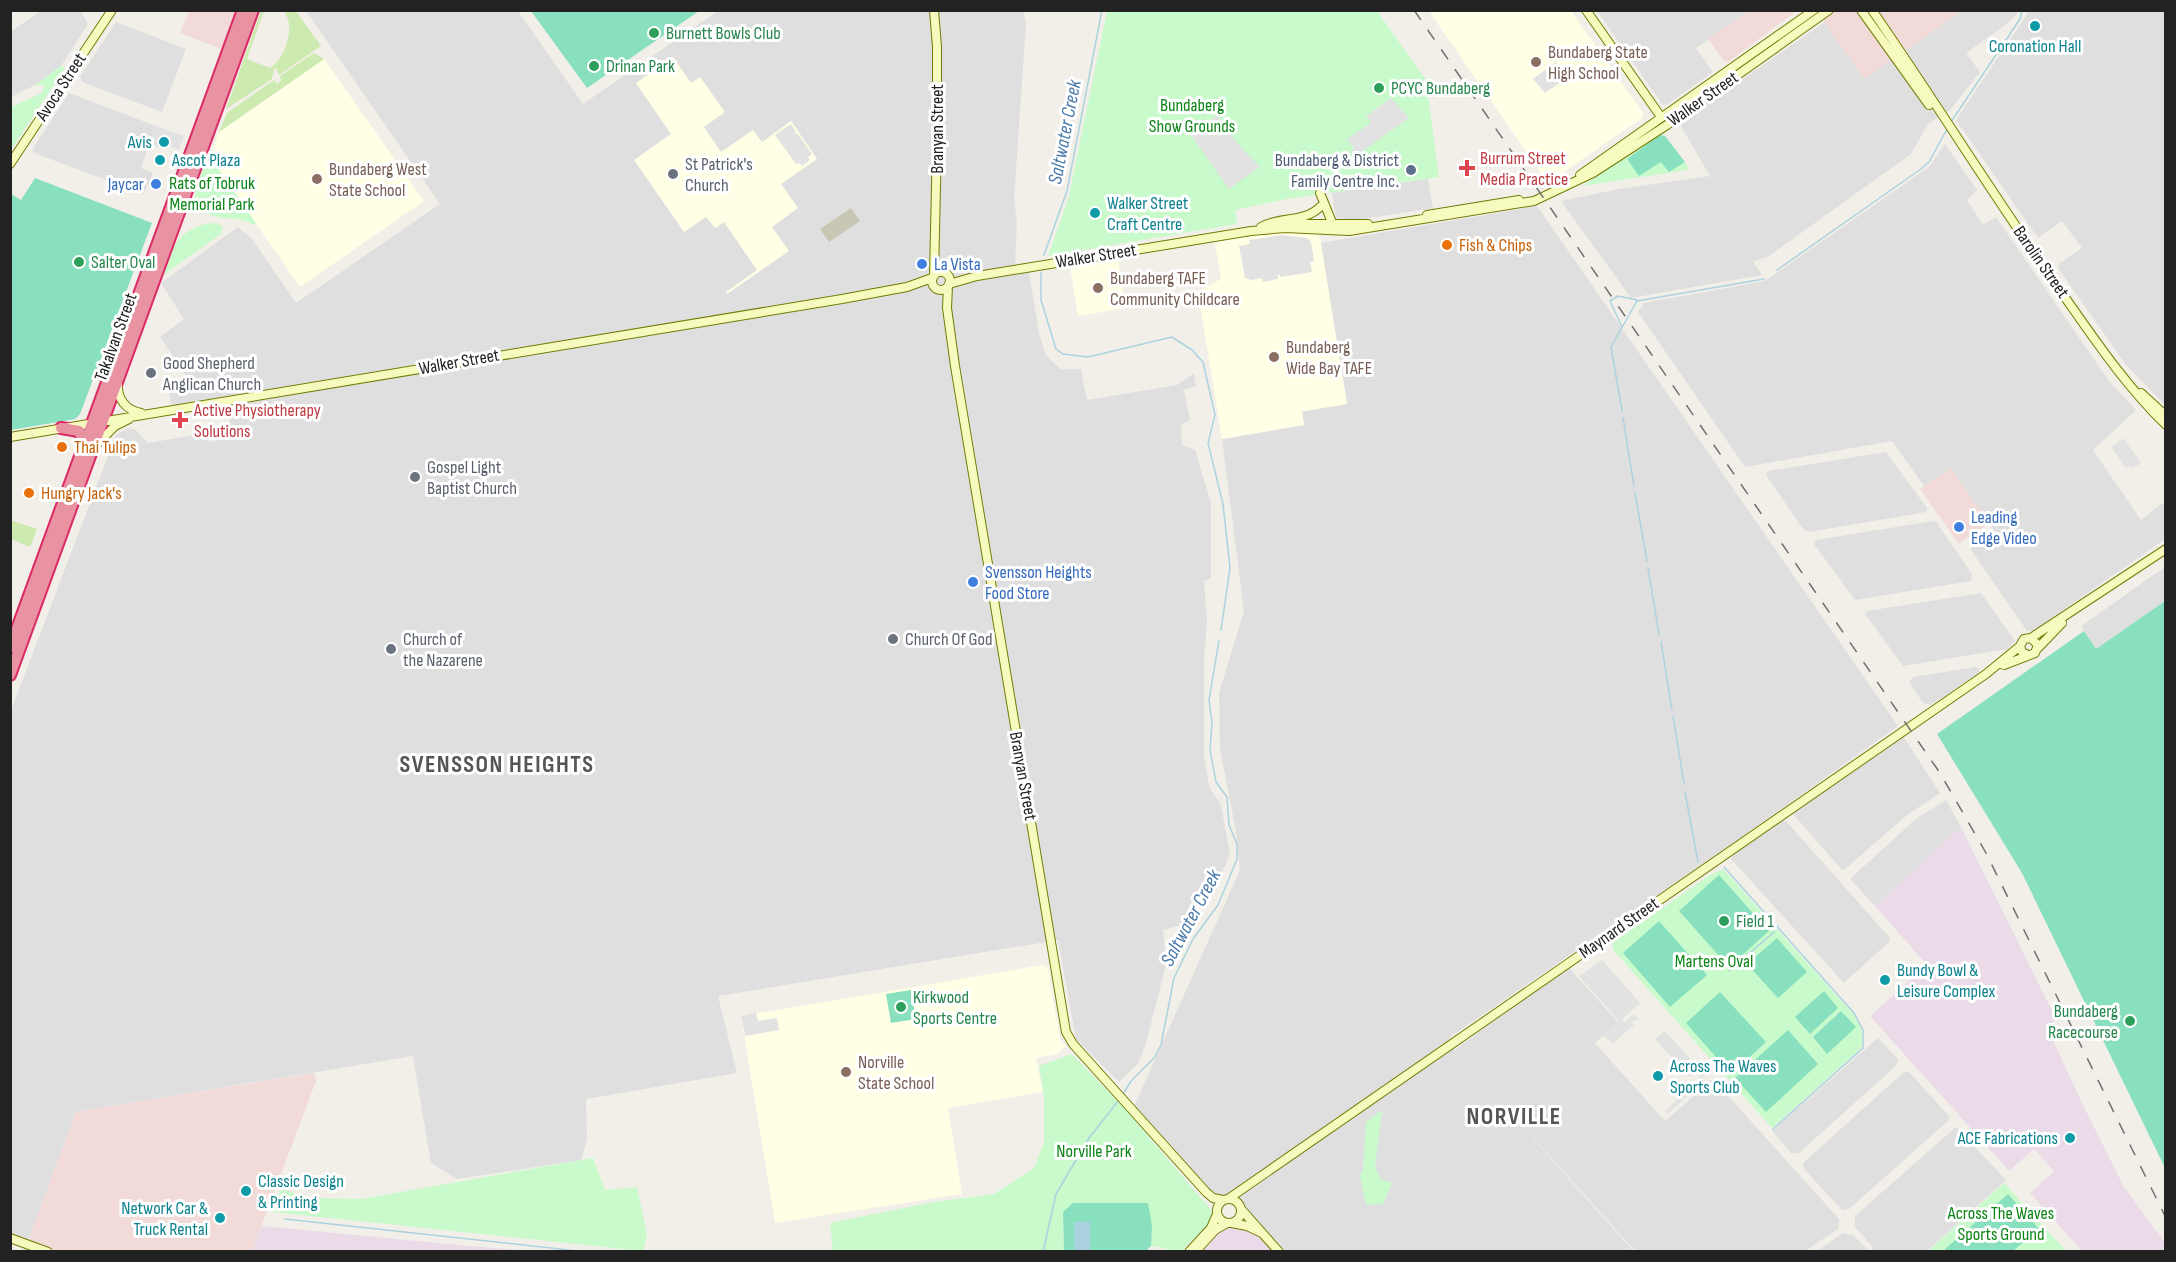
<svg xmlns="http://www.w3.org/2000/svg" width="2176" height="1262" font-family="'Sofia Sans Condensed',sans-serif">
  <style>
    .residential { fill: #e0dfdf }
    .commercial { fill: #f2dad9 }
    .industrial { fill: #ebdbe8 }
    .education { fill: #ffffe5 }
    .construction { fill: #c7c7b4 }
    .grass { fill: #cdebb0 }
    .park { fill: #c8facc }
    .pitch { fill: #88e0be }
    .parking { fill: #e2e2e2 }
    .water { fill: #aad3df }
    .lines { fill: none; stroke-linecap: round; stroke-linejoin: round }
    .stream { stroke: #aad3df; stroke-width: 1.5 }
    .secondary-casing { stroke: #707d05; stroke-width: 10 }
    .highway-casing { stroke: #dc2a67; stroke-width: 14 }
    .secondary { stroke: #f7fabf; stroke-width: 8 }
    .highway { stroke: #e892a2; stroke-width: 10 }
    .rail { stroke: #707070; stroke-width: 1.5; stroke-dasharray: 12 12; stroke-linecap: butt }
    .culture-dot { fill: #0f9aa8; stroke: #fff; stroke-width: 2 }
    .leisure-dot { fill: #2e9e5b; stroke: #fff; stroke-width: 2 }
    .education-dot { fill: #8d6e63; stroke: #fff; stroke-width: 2 }
    .health-dot { fill: #e0444e; stroke: #fff; stroke-width: 2 }
    .service-dot { fill: #5c6f8a; stroke: #fff; stroke-width: 2 }
    .worship-dot { fill: #6b7280; stroke: #fff; stroke-width: 2 }
    .shop-dot { fill: #3f7fe0; stroke: #fff; stroke-width: 2 }
    .food-dot { fill: #e8710a; stroke: #fff; stroke-width: 2 }
    .labels { text-anchor: middle; dominant-baseline: central; stroke-width: 6; stroke-linejoin: round; paint-order: stroke }
    .leisure-label { font-size: 18px; fill: #27864d; stroke: #fff; text-anchor: start }
    .culture-label { font-size: 18px; fill: #0d838f; stroke: #fff; text-anchor: start }
    .education-label { font-size: 18px; fill: #785e54; stroke: #fff; text-anchor: start }
    .street-label { font-size: 18px; fill: #222; stroke: #fff }
    .park-label { font-size: 18px; fill: #0c8416; stroke: #fff }
    .health-label { font-size: 18px; fill: #be3a42; stroke: #fff; text-anchor: start }
    .service-label { font-size: 18px; fill: #4e5e75; stroke: #fff; text-anchor: end }
    .worship-label { font-size: 18px; fill: #5b616d; stroke: #fff; text-anchor: start }
    .shop-label { font-size: 18px; fill: #366cbe; stroke: #fff; text-anchor: start }
    .food-label { font-size: 18px; fill: #c56008; stroke: #fff; text-anchor: start }
    .water-label { font-size: 20px; font-style: italic; fill: #4a7aab; stroke: #fff }
    .district-label { font-size: 24px; font-weight: bold; letter-spacing: 1.5px; fill: #555; stroke: #fff }
  </style>
  <rect width="100%" height="100%" fill="#f2efe9"/>
  <path class="residential" d="M2030 10 2165 11V405L2126 365 2058 268 2059 264 2082 248 2062 221 2038 238 1956 120Z
    M41 11H81L88 24 61 66 35 85 11 97 10 32Z
    M306 11H518L583 104 718 11H1023L1026 25 1014 198 1017 222 1015 269 1028 267 1040 337 1046 356 1061 369H1081L1087 400 1177 385 1194 373 1196 386 1184 390 1190 420 1181 425 1182 445 1195 450 1211 503V578L1204 581 1207 621 1204 659V755L1209 787 1221 805 1230 854 1219 879 1199 904 1189 923 1163 930 1166 965 1146 1043 1138 1064 1119 1082 1076 1039 1058 940 718 996 737 1073 586 1099 587 1139 581 1160 457 1179 431 1163 413 1056 76 1112 27 1244 10 1238V713L116 435 128 428 136 430 148 443 207 433 209 442 232 438 226 401 172 409 169 390 187 377 160 337 184 319 161 283 238 227 252 239 296 303 440 204Z
    M1597 11H1749L1696 48 1713 72 1666 105 1662 104Z
    M1962 11H2020L2004 26 1966 53 1980 72 1950 110 1928 124 1911 154 1769 256 1753 262 1762 275 1631 298 1561 201 1619 189 1710 176 1679 123 1825 22 1864 78Z
    M116 22 186 49 162 112 82 82 80 77Z
    M69 93 156 126 141 168 153 173 144 194 34 153 32 150Z
    M1945 144 1977 190 1967 200 1983 225 1996 217 2109 381 2136 410 2093 450 2141 520 2162 503 2165 507V539L2033 631H2027L1971 550 1972 545 1994 530 1951 469 1924 486 1892 441 1745 467 1638 312 1644 303 1765 281 1929 167Z
    M1428 179 1433 208 1357 220 1336 218 1332 193Z
    M1537 206 1898 726 1720 852 1450 1037 1454 1050 1569 968 1618 1022 1595 1043 1665 1121 1713 1079 1839 1219 1838 1229 1805 1251H1635L1455 1051 1633 1251H1278L1238 1203 1232 1199 1219 1200 1132 1111 1240 870 1236 832 1220 748 1219 693 1244 611 1222 439 1304 425 1302 412 1347 404 1320 243Z
    M1886 452 1927 508 1926 512 1809 532 1803 529 1766 475 1768 471Z
    M1933 521 1937 523 1972 574 1971 581 1855 600 1814 544 1816 540Z
    M2165 567V601L2096 649 2081 626Z
    M1981 593 2015 641 2007 649 1903 666 1865 614 1867 611Z
    M1976 667 1980 669 1978 673 1931 705 1923 703 1909 682 1913 677Z
    M1903 736 1940 793 1907 815 1843 871 1793 814Z
    M1946 800 1961 827 1875 906 1851 880 1852 877 1917 818Z
    M1781 821H1786L1890 938 1889 942 1844 983 1731 859 1733 855Z
    M1878 1038 1898 1059 1897 1065 1799 1153H1791L1772 1131Z
    M1904 1072H1909L1949 1116V1120L1849 1209 1842 1210 1804 1169 1803 1163Z
    M1956 1127 2006 1180 1927 1251H1872V1246L1855 1227V1216Z
    M1843 1233 1853 1235 1869 1251H1817Z"/>
  <path class="commercial" d="M1798 10 1728 62 1724 61 1708 39 1749 11Z
    M189 11H248L232 53 180 33Z
    M1817 11H1962L1864 79Z
    M1951 468 1989 523 1959 544 1920 489Z
    M314 1073 316 1081 252 1251 47 1252 27 1244 76 1112Z"/>
  <path class="industrial" d="M1961 827 2055 1017 2050 1034 2083 1105 2124 1187 2165 1243V1251H2082L2030 1193 2054 1171 2034 1149 2009 1171 1870 1016 1927 965 1875 906Z
    M1232 1220 1248 1223 1278 1252H1192Z
    M262 1226 469 1246 534 1251H252Z"/>
  <path class="education" d="M1429 11H1571L1643 113 1642 118 1548 183Z
    M673 57 691 83 700 77 725 112 704 127 721 152 753 130 762 142 791 121 817 159 781 184 798 208 772 227 789 251 727 294 726 292 757 270 724 222 715 228 706 217 684 232 634 160 671 134 636 83Z
    M324 59 424 201 300 287 210 157 219 132Z
    M1251 231H1319L1347 404 1302 411 1304 425 1222 439 1198 292 1221 279 1214 237Z
    M1118 259 1126 308 1078 316 1070 267Z
    M1043 965 1048 969 1060 1040 1066 1046 1057 1054 1036 1058 1043 1092 948 1108 962 1194 775 1223 741 1016Z"/>
  <path class="construction" d="M851 208 860 221 829 242 820 229Z"/>
  <path class="grass" d="M261 11H270L269 13 264 11 247 59 270 68C285 59 297 24 283 11H296L321 46 279 75 276 68 274 69 272 79 226 109Z
    M314 53 324 59 219 132 227 113 274 80 277 84 281 81 280 76Z
    M10 520 37 529 30 547 11 539Z"/>
  <path class="park" d="M1107 11H1377L1426 80 1439 177 1286 199 1235 210 1237 224 1048 256 1068 200Z
    M61 66 65 68 11 150V107L42 93 44 85H35Z
    M1660 135 1665 136 1689 168 1687 170 1582 186Z
    M206 156 210 157 256 223 253 225C246 219 235 219 226 218 181 213 195 186 206 156Z
    M217 223 223 227 221 234 163 275C166 247 188 222 217 223Z
    M1723 869 1854 1015 1860 1026 1863 1043 1859 1050 1772 1128 1614 951 1612 943 1710 875Z
    M1072 1054 1124 1108 1212 1211 1210 1223 1180 1252C1169 1251 1162 1246 1151 1246L1152 1225 1063 1212 1064 1251H833L830 1223 933 1202 994 1194 1034 1168 1044 1142V1095L1039 1066Z
    M1382 1110 1375 1168 1382 1180 1392 1183 1383 1204 1366 1205 1360 1176 1363 1170 1366 1122Z
    M593 1158 605 1190 637 1187 647 1234 643 1251 273 1212 281 1189 311 1198 361 1199Z
    M2004 1183 2066 1251 1927 1252Z"/>
  <path class="pitch" d="M531 11H699L587 88Z
    M1660 135 1665 136 1685 162 1669 172 1661 162 1639 176 1627 159Z
    M35 178 152 223 80 414 75 419 11 430V194L21 200Z
    M2165 601V1168L2022 873 1937 734 2084 631 2096 649Z
    M1719 875 1769 931 1729 967 1679 911Z
    M1659 921 1707 975 1670 1007 1623 953Z
    M1777 938 1807 972 1778 998 1747 964Z
    M911 990 916 1019 891 1023 886 994Z
    M1824 991 1838 1008 1810 1034 1795 1017Z
    M1720 992 1766 1042 1731 1074 1686 1023Z
    M1841 1011 1856 1027 1827 1054 1813 1037Z
    M1788 1030 1818 1064 1766 1112 1735 1078Z
    M2008 1194 2039 1229 2013 1251H1947L1945 1249Z
    M1073 1203H1148L1152 1225 1151 1246 1146 1251H1064L1063 1212Z"/>
  <path class="parking" d="M1556 62 1564 80 1545 93 1533 79Z
    M1391 98 1409 118 1354 157 1350 152 1354 149 1347 139 1371 123 1366 116Z
    M1217 115 1237 143 1260 167 1229 189 1190 134Z
    M791 124 796 132 793 135 797 133 812 154 808 157 810 160 802 166 800 163 796 164 775 135Z
    M156 126 184 136 179 150 167 145 168 141 161 139 159 148 150 144Z
    M1282 235 1307 238 1311 242 1314 261 1310 262 1312 272 1281 277 1278 274V279L1263 282 1262 278 1251 280 1245 278 1239 246 1250 244 1249 240Z
    M2123 438 2141 463 2133 468 2129 466 2126 468 2111 447Z
    M1602 960 1640 1003 1622 1019 1625 1022 1634 1014 1639 1020 1632 1021 1634 1025 1613 1043 1603 1036 1619 1021 1579 976Z
    M756 1013 758 1021 777 1018 779 1030 745 1036 741 1016Z
    M1665 1031 1705 1075 1702 1078 1704 1081 1668 1114 1665 1111 1701 1078 1695 1071 1689 1077 1672 1058 1675 1055 1671 1057 1655 1039Z"/>
  <path class="water" d="M1074 1222H1090V1251H1074Z"/>
  <g class="lines">
    <path class="stream" d="M1951 122 2020 19 2022 10
      M1044 255 1067 191 1102 10
      M1777 270 1921 169 1929 162 1947 129
      M1041 273V300L1056 349 1063 354 1088 357 1172 337 1192 350 1203 362 1215 415 1208 443 1223 504 1230 568 1221 630
      M1622 327 1610 301 1618 296 1637 300
      M1622 411 1611 347 1637 301 1764 279
      M1623 418 1634 486
      M1635 493 1647 561
      M1648 568 1659 634
      M1661 642 1672 710
      M1673 716 1684 784
      M1685 792 1698 862
      M1724 867 1854 1013 1863 1030V1048L1773 1129
      M1729 971 1774 932
      M1122 1096 1131 1081 1154 1058 1161 1045 1174 978 1193 939 1218 905 1237 859V844L1229 825 1227 797 1216 782 1210 750 1212 723 1209 700 1219 640
      M285 1219 587 1252
      M1043 1252 1056 1194 1089 1138 1119 1100"/>
    <g class="secondary-casing">
      <path id="secondary" d="M1586 10 1661 117
        M1861 10 1929 105
        M1872 10C1935 101 1993 195 2057 286 2091 334 2123 383 2166 425
        M10 164 112 10
        M1580 175 1814 10
        M1320 193 1333 225
        M1427 215 1519 200
        M1278 224H1368
        M1261 227C1280 216 1304 223 1320 207
        M932 281a9 9 0 1 1 18 0a9 9 0 1 1-18 0Z
        M934 276 937 141V47L934 10
        M949 284 977 276 1251 231 1285 228 1349 231 1534 201 1593 173 1667 125 1829 10
        M948 286 947 308 955 366 1066 1032 1073 1044 1206 1192 1213 1198 1223 1200
        M118 384C117 399 126 410 141 413
        M2141 393 2166 416
        M10 437 842 299 907 287 932 278
        M97 444 115 426 129 419
        M2031 638 2166 549
        M2038 648 2062 623
        M2004 665 2035 653 2038 645 2031 638 2024 639 2020 646 2022 652 2028 655
        M1217 1211a12 12 0 1 1 24 0a12 12 0 1 1-24 0Z
        M1228 1199 1986 674 2020 646
        M1241 1209 1279 1252
        M1232 1223 1247 1226 1260 1232
        M10 1238 48 1252
        M1189 1252 1211 1228 1217 1214
        M1195 1252 1215 1230 1227 1223"/>
    </g>
    <g class="highway-casing">
      <path id="highway" d="M61 428 79 431 84 444
        M10 648 243 10
        M10 675 253 10"/>
    </g>
    <use href="#secondary" class="secondary"/>
    <use href="#highway" class="highway"/>
    <path class="rail" d="M1414 10 1940 773 1986 853 2166 1218"/>
  </g>
  <g class="culture-dot">
    <circle cx="2035" cy="26" r="6"/>
    <circle cx="164" cy="142" r="6"/>
    <circle cx="160" cy="160" r="6"/>
    <circle cx="1095" cy="213" r="6"/>
    <circle cx="1885" cy="980" r="6"/>
    <circle cx="1658" cy="1076" r="6"/>
    <circle cx="2070" cy="1138" r="6"/>
    <circle cx="246" cy="1191" r="6"/>
    <circle cx="220" cy="1218" r="6"/>
  </g>
  <g class="leisure-dot">
    <circle cx="654" cy="33" r="6"/>
    <circle cx="594" cy="66" r="6"/>
    <circle cx="1379" cy="88" r="6"/>
    <circle cx="79" cy="262" r="6"/>
    <circle cx="1724" cy="921" r="6"/>
    <circle cx="901" cy="1007" r="6"/>
    <circle cx="2130" cy="1021" r="6"/>
  </g>
  <g class="education-dot">
    <circle cx="1536" cy="62" r="6"/>
    <circle cx="317" cy="179" r="6"/>
    <circle cx="1098" cy="288" r="6"/>
    <circle cx="1274" cy="357" r="6"/>
    <circle cx="846" cy="1072" r="6"/>
  </g>
  <g class="health-dot">
    <path d="M1464 159h6v6h6v6h-6v6h-6v-6h-6v-6h6z"/>
    <path d="M177 411h6v6h6v6h-6v6h-6v-6h-6v-6h6z"/>
  </g>
  <circle class="service-dot" cx="1411" cy="170" r="6"/>
  <g class="worship-dot">
    <circle cx="673" cy="174" r="6"/>
    <circle cx="151" cy="373" r="6"/>
    <circle cx="415" cy="477" r="6"/>
    <circle cx="893" cy="639" r="6"/>
    <circle cx="391" cy="649" r="6"/>
  </g>
  <g class="shop-dot">
    <circle cx="156" cy="184" r="6"/>
    <circle cx="922" cy="264" r="6"/>
    <circle cx="1959" cy="527" r="6"/>
    <circle cx="973" cy="582" r="6"/>
  </g>
  <g class="food-dot">
    <circle cx="1447" cy="245" r="6"/>
    <circle cx="62" cy="447" r="6"/>
    <circle cx="29" cy="493" r="6"/>
  </g>
  <g class="labels">
    <g class="leisure-label">
      <text x="666" y="33">Burnett Bowls Club</text>
      <text x="606" y="66">Drinan Park</text>
      <text x="1391" y="88">PCYC Bundaberg</text>
      <text x="91" y="262">Salter Oval</text>
      <text x="1736" y="921">Field 1</text>
      <text x="913" y="997">Kirkwood<tspan x="913" dy="21">Sports Centre</tspan></text>
      <text x="2118" y="1011" text-anchor="end">Bundaberg<tspan x="2118" dy="21">Racecourse</tspan></text>
    </g>
    <g class="culture-label">
      <text x="2035" y="46" text-anchor="middle">Coronation Hall</text>
      <text x="152" y="142" text-anchor="end">Avis</text>
      <text x="172" y="160">Ascot Plaza</text>
      <text x="1107" y="203">Walker Street<tspan x="1107" dy="21">Craft Centre</tspan></text>
      <text x="1897" y="970">Bundy Bowl &amp;<tspan x="1897" dy="21">Leisure Complex</tspan></text>
      <text x="1670" y="1066">Across The Waves<tspan x="1670" dy="21">Sports Club</tspan></text>
      <text x="2058" y="1138" text-anchor="end">ACE Fabrications</text>
      <text x="258" y="1181">Classic Design<tspan x="258" dy="21">&amp; Printing</tspan></text>
      <text x="208" y="1208" text-anchor="end">Network Car &amp;<tspan x="208" dy="21">Truck Rental</tspan></text>
    </g>
    <g class="education-label">
      <text x="1548" y="52">Bundaberg State<tspan x="1548" dy="21">High School</tspan></text>
      <text x="329" y="169">Bundaberg West<tspan x="329" dy="21">State School</tspan></text>
      <text x="1110" y="278">Bundaberg TAFE<tspan x="1110" dy="21">Community Childcare</tspan></text>
      <text x="1286" y="347">Bundaberg<tspan x="1286" dy="21">Wide Bay TAFE</tspan></text>
      <text x="858" y="1062">Norville<tspan x="858" dy="21">State School</tspan></text>
    </g>
    <g class="street-label">
      <text transform="translate(61 87) rotate(-57)">Avoca Street</text>
      <text transform="translate(1703 99) rotate(-35)">Walker Street</text>
      <text transform="translate(937 129) rotate(-90)">Branyan Street</text>
      <text transform="translate(1096 256) rotate(-9)">Walker Street</text>
      <text transform="translate(2041 262) rotate(55)">Barolin Street</text>
      <text transform="translate(116 337) rotate(-70)">Takalvan Street</text>
      <text transform="translate(459 362) rotate(-10)">Walker Street</text>
      <text transform="translate(1023 776) rotate(80)">Branyan Street</text>
      <text transform="translate(1619 928) rotate(-35)">Maynard Street</text>
    </g>
    <g class="park-label">
      <text x="1192" y="105">Bundaberg<tspan x="1192" dy="21">Show Grounds</tspan></text>
      <text x="212" y="183">Rats of Tobruk<tspan x="212" dy="21">Memorial Park</tspan></text>
      <text x="1714" y="961">Martens Oval</text>
      <text x="1094" y="1151">Norville Park</text>
      <text x="2001" y="1213">Across The Waves<tspan x="2001" dy="21">Sports Ground</tspan></text>
    </g>
    <g class="health-label">
      <text x="1480" y="158">Burrum Street<tspan x="1480" dy="21">Media Practice</tspan></text>
      <text x="194" y="410">Active Physiotherapy<tspan x="194" dy="21">Solutions</tspan></text>
    </g>
    <g class="service-label">
      <text x="1399" y="160">Bundaberg &amp; District<tspan x="1399" dy="21">Family Centre Inc.</tspan></text>
    </g>
    <g class="worship-label">
      <text x="685" y="164">St Patrick's<tspan x="685" dy="21">Church</tspan></text>
      <text x="163" y="363">Good Shepherd<tspan x="163" dy="21">Anglican Church</tspan></text>
      <text x="427" y="467">Gospel Light<tspan x="427" dy="21">Baptist Church</tspan></text>
      <text x="403" y="639">Church of<tspan x="403" dy="21">the Nazarene</tspan></text>
      <text x="905" y="639">Church Of God</text>
    </g>
    <g class="shop-label">
      <text x="144" y="184" text-anchor="end">Jaycar</text>
      <text x="934" y="264">La Vista</text>
      <text x="1971" y="517">Leading<tspan x="1971" dy="21">Edge Video</tspan></text>
      <text x="985" y="572">Svensson Heights<tspan x="985" dy="21">Food Store</tspan></text>
    </g>
    <g class="food-label">
      <text x="1459" y="245">Fish &amp; Chips</text>
      <text x="74" y="447">Thai Tulips</text>
      <text x="41" y="493">Hungry Jack's</text>
    </g>
    <g class="water-label">
      <text transform="translate(1065 132) rotate(-79)">Saltwater Creek</text>
      <text transform="translate(1191 918) rotate(-62)">Saltwater Creek</text>
    </g>
    <g class="district-label">
      <text x="497" y="764">SVENSSON HEIGHTS</text>
      <text x="1514" y="1116">NORVILLE</text>
    </g>
  </g>
  <rect width="2176" height="1262" fill="none" stroke="#222222" stroke-width="24"/>
</svg>
